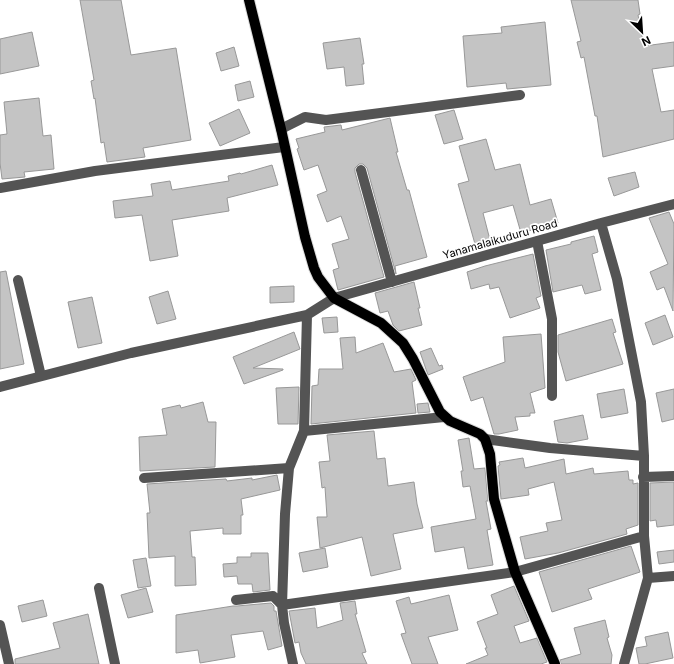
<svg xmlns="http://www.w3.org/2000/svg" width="674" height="664" font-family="Inter,sans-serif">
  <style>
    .building { fill: #c4c4c4; stroke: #989898 }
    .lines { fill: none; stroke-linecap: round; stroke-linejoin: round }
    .major-casing { stroke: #dbdbdb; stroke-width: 12 }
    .minor { stroke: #545454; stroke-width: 10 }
    .major { stroke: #000; stroke-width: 10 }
    .labels { text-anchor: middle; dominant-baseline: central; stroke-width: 3.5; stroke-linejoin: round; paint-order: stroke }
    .street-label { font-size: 11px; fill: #000; stroke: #fff }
  </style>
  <rect width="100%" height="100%" fill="#fff"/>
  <path class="building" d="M80 0H121L131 55 176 48 191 140 143 148 145 157 107 162 104 142 101 143 95 98 94 99 91 81 94 80Z
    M571 0H638L640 14 638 15 644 46 674 42V66L652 69 661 112 674 110V139L603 157 597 116H595L584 57 581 58 577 42 581 41Z
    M545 22 551 85 507 89 506 83 467 87 463 36 502 33 501 27Z
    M32 32 39 66 0 74V39Z
    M360 38 364 64H362L364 84 346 86 344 67 327 69 323 43Z
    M234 47 239 66 221 71 216 53Z
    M250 81 254 97 238 101 235 85Z
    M39 98 43 136 51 135 54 169 24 172 25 177 2 179 0 163V135L7 134 4 102Z
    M239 109 250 133 220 146 209 123Z
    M454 110 463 139 444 144 435 115Z
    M390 118 398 152H396L407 190H409L427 257 395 266 396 274 367 168 363 164H359L355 168V172L384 277 338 290 333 270 339 268 332 244 349 239 341 216 327 222 317 195 327 191 318 165 304 170 297 149 299 148 296 139 325 132 324 127 341 125 342 130Z
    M486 139 495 170 520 164 530 205 551 199 558 223 521 233 513 205 483 213 490 240 475 244 458 184 469 181 459 146Z
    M272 165 278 185 227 198 229 211 172 220 178 256 150 261 142 215 115 218 113 201 153 196 151 184 170 181 172 190 229 181 228 176 240 173 241 174Z
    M635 172 639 187 614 196 608 178Z
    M669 212 674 224 673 311 664 287 657 290 650 272 668 264 649 218Z
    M594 236 598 252 592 254 601 290 585 294 582 285 553 292 546 250 571 244V242Z
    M533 254 541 296 536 298 540 308 510 318 499 287 490 289 489 284 471 289 467 272 485 266Z
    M6 271 24 364 0 369V272Z
    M414 282 420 308H418L422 325 399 331 393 325 388 311 380 313 375 293Z
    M294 286V302L270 303V287Z
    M168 291 176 319 157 324 149 297Z
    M92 297 102 343 78 348 68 302Z
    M665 315 673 337 653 345 645 323Z
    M337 317 338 332 324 333 322 318Z
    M612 319 616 332 613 333 623 364 566 381 558 352V335Z
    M294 332 300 349 253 368 283 369V370L244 384 233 357Z
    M541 334 545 388 530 393 535 413H530V416L515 417 518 430 499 434H494L483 397 471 401 463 377 505 362 503 337Z
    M355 337 356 353 383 343 394 372 411 369 416 380 412 382 416 413 311 424 312 386 318 385 319 369H343L340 338Z
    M431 348 439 366 442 365 443 369 428 375 420 352Z
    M299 387 298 424H278L276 388Z
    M624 389 628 413 601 418 597 394Z
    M674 389V419L662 422 656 393Z
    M203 402 208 422H216L215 467 140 471 139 437 167 435 162 409 180 405 181 408Z
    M428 403 430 412 418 413 417 404Z
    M583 415 588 439 567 443 558 442 554 421Z
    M374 431 377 459 385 458 388 486 414 482 417 504 423 528 393 534 401 569 371 576 362 537 320 548 317 517H327L325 487 322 488 319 462 330 461 327 435Z
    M469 438 474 469 485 468 488 501H486L491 529 487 530 493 565 468 569 464 547 435 552 431 527 476 519 470 486 463 487 461 471H463L458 440Z
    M523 458 525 468 564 459 566 474 593 468 594 474 628 471 629 480H633V484L638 483V525L626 529 627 534 558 553 525 559 520 537 548 531 546 523 562 520 554 482 528 489 529 495 501 499 498 466 500 465 499 462Z
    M277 475 280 490 241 499 243 515H241V534H223V528L190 531 192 557H195L196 585 175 586V556L149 558 147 513H150L147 484 226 479 227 481 252 478V480Z
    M674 482V525L657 527 656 520 650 521V483Z
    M631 546 640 572 588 589 592 599 552 612 539 572Z
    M325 548 328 567 303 572 299 553Z
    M674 550V562L659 564 657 552Z
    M251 553H268L270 590 253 592 252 584H238L237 576 224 577 223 564 237 563V557H251Z
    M146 558 151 586 138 588 133 560Z
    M514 586 529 621 514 626 520 643 537 638 547 662 541 664H466L488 655 485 648H487L477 622 498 614 491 595Z
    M146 588 153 612 128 618 121 595Z
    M449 595 458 630 428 637 438 664H412L401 634 406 633 396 601 409 597 411 604Z
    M43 600 47 616 22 622 18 606Z
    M355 601 357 614H355L366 652 362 653 367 664H306L301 653 299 642 295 643 289 611 315 608 317 628 343 620 340 603Z
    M271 603 274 606V611H276L282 646 268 650 263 631 231 635 235 657 200 663 198 650 176 653V615L233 606H237Z
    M88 614 99 664H15V659L60 648 53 623Z
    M605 620 609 637 607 638 612 655 611 664H561L560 660 581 654 574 628Z
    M668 632 673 658 645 664H639L636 648 647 646 645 637Z"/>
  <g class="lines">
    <g class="major-casing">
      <path id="major" d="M249 0 281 129 305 237 314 268 318 277 334 298 381 323 403 343 413 359 440 412 450 421 480 434 485 439 490 454 494 499 515 572 555 664"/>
    </g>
    <path class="minor" d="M281 129 305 117 326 120 520 95
      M361 170 392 282
      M0 188 95 171 284 147
      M601 223 617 279 641 402 644 456
      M537 241 552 319V396
      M18 280 41 376
      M0 387 131 353 307 315 334 298 601 223 674 204
      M304 431 444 417
      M485 439 550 448 644 456V536L648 578 624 664
      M643 477 674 476
      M144 478 289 468
      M648 578 674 576
      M99 588 115 664
      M236 600 273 596 282 605 515 572 644 536
      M0 625 9 664
      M293 664 284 623 282 605 285 514 289 468 304 431 307 315"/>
    <use href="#major" class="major"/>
  </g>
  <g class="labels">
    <g class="street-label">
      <text transform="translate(500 239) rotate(-16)">Yanamalaikuduru Road</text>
    </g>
  </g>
  <g transform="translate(642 32) rotate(155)" stroke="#ffffff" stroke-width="3" paint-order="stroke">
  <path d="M0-3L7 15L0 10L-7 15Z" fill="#000000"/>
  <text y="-6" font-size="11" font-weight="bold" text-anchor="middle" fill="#000000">N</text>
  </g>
</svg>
